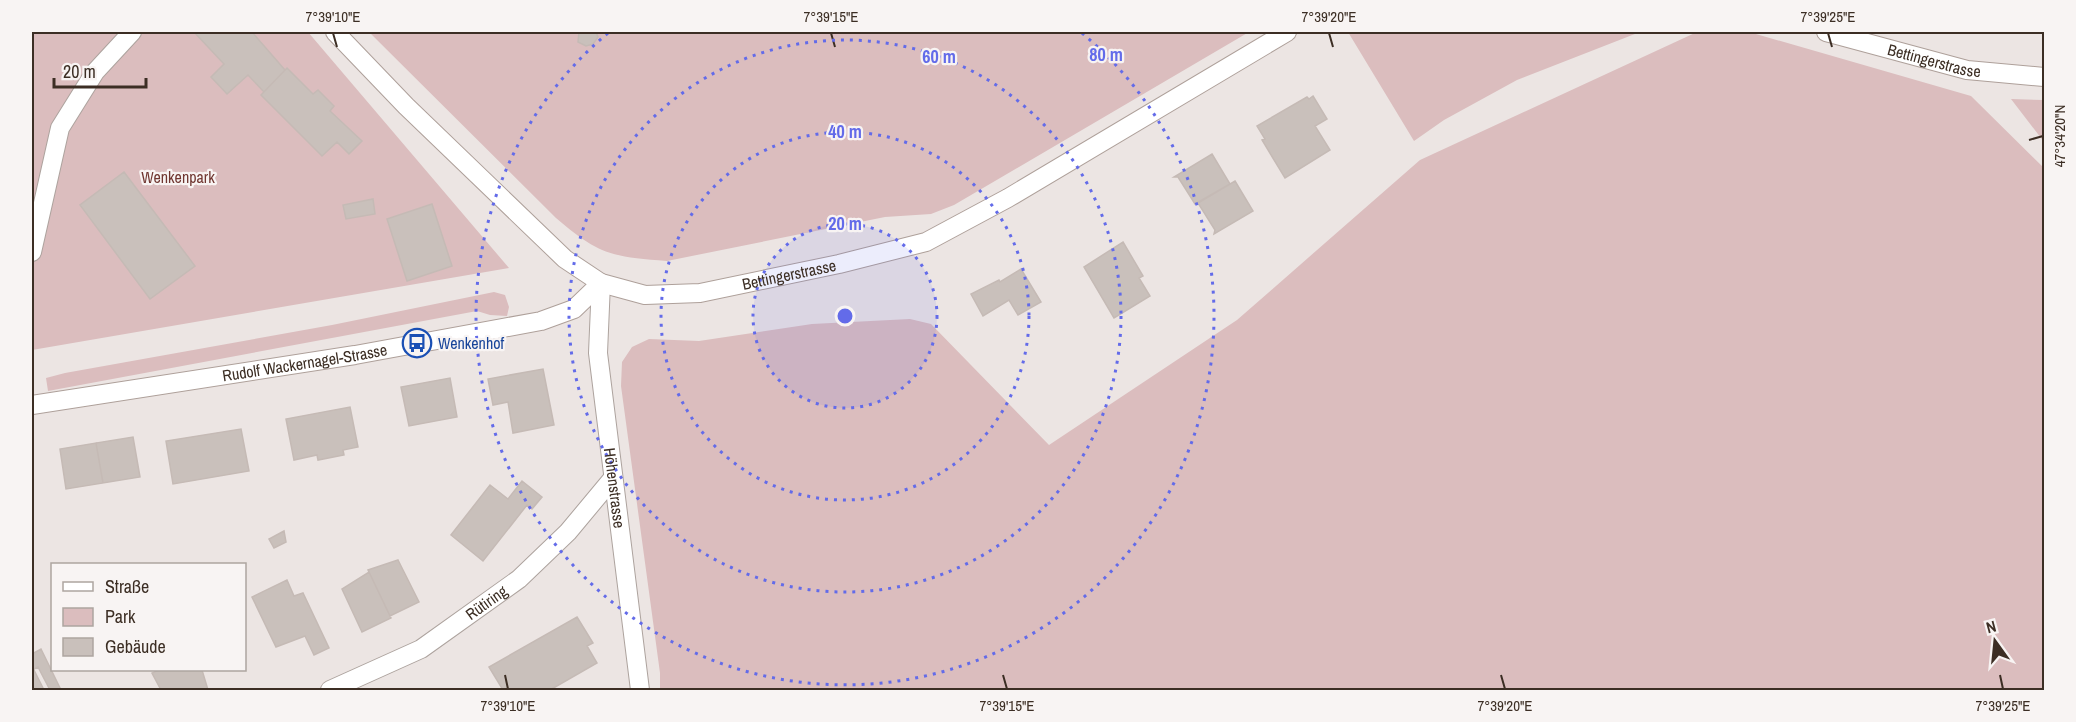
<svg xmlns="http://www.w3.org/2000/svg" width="2076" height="722" font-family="'Archivo Narrow',sans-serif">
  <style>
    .green { fill: #dbbdbe }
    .building { fill: #c9c0bb; stroke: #c5bab5; stroke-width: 1.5 }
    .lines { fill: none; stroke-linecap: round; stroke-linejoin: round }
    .lane-casing { stroke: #ada39e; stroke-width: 20 }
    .street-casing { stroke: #ada39e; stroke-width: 20 }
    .secondary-casing { stroke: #aea09a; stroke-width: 20 }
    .lane { stroke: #fff; stroke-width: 18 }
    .street { stroke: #fff; stroke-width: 18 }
    .secondary { stroke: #fff; stroke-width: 18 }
    .ticks { fill: none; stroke: #3c2e24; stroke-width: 2 }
    .ring { fill: none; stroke: #636be9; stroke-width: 3; stroke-dasharray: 3 6 }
    .labels { text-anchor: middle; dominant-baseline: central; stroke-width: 4.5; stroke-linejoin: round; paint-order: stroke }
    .street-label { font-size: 16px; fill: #3c2e24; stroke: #f8f4f3 }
    .park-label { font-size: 16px; fill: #703630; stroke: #f8f4f3 }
    .transit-label { font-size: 16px; fill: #164399; stroke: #f8f4f3; text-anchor: start }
    .centre { fill: #636be9; stroke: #f8f4f3; stroke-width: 3 }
    .ring-label { font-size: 18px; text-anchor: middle; font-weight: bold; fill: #636be9; stroke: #f8f4f3; stroke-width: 4.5; stroke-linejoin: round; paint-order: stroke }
    .neatline { fill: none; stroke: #3c2e24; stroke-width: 2 }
    .ticks-label { font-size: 15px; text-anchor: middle; fill: #3c2e24 }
  </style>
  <rect width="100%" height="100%" fill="#ece5e3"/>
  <path class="green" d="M32 32H308L509 268 32 350Z
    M369 32H1249L954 205 931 214 885 217 667 261C611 257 598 254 556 218Z
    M1348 32H1640L1517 80 1444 120 1414 141Z
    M1697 32H1749L1971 96 2044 168V690H660V673L621 386 622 362 632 347 649 339 699 341 812 324 910 319 931 324 1049 445 1237 320 1420 160Z
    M2011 99 2044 100V142Z
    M494 292 505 295 509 307 507 316 490 315 477 311 48 391 46 378 65 373 332 325Z"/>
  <path class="building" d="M194 32H252L285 70 264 92 248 75 227 94 211 77 224 64Z
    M579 32H596L598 37 593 44 586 46 578 42Z
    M287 68 313 94 318 90 334 106 330 111 362 141 349 154 337 142 322 156 261 95Z
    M1313 96 1327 119 1315 126 1330 150 1285 178 1262 140 1265 139 1257 126 1307 97 1309 99Z
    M1212 154 1230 184 1195 204 1178 177H1174Z
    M124 172 195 266 150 299 80 205Z
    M1235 181 1253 211 1214 234 1215 230 1198 203Z
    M373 199 375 214 346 219 343 205Z
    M432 204 452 266 407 281 387 219Z
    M1123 242 1143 276 1139 278 1150 296 1114 318 1084 267Z
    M1021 269 1041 302 1018 315 1009 300 983 316 971 294 999 280 1000 282Z
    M543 369 554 425 513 433 508 402 493 405 488 379Z
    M450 378 457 417 409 426 401 387Z
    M350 407 358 447 343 450 344 455 318 460 317 455 294 460 286 419Z
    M241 429 249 471 173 484 166 441Z
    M133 437 140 477 103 483 96 443Z
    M96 443 103 483 66 489 60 449Z
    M522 481 542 497 532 509 527 505 483 561 451 535 490 485 508 499Z
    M284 531 286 542 274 548 269 539Z
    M398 560 419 602 390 616 368 570Z
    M369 572 391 618 362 632 342 589Z
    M287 580 294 596 303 593 329 648 314 655 305 636 276 647 252 597Z
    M577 617 593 643 587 646 597 663 550 690H503L489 667Z
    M41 649 61 690H50L38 667 32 670V654Z
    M34 670 44 690H32V671Z
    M159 670H202L208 690H161L152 673Z"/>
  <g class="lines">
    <g class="lane-casing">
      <path id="lane" d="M32 252 60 128 95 72 132 32"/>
    </g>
    <g class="street-casing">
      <g id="street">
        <path id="s1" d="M601 283 598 353 640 690"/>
        <path id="s2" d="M330 690 421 649 519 579 568 532 613 478"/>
      </g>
    </g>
    <g class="secondary-casing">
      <g id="secondary">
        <path id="s3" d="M335 32 406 106 565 259 601 283 645 295 700 293 839 264 926 242 1008 198 1287 32"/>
        <path id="s4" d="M1826 32 1967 70 2044 77"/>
        <path id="s5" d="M32 405 355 355 541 321 574 309 601 283"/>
      </g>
    </g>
    <use href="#lane" class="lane"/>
    <use href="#street" class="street"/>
    <use href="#secondary" class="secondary"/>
  </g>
  <path class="ticks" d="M333 33 337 47M831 33 835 47M1329 33 1333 47M1828 33 1832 47M2029 140 2043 136M505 675 508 689M1003 675 1007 689M1501 675 1505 689M2000 675 2003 689"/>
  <circle cx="845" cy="316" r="92" fill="#636be9" fill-opacity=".12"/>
  <g class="ring">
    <circle cx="845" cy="316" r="92"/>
    <circle cx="845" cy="316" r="184"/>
    <circle cx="845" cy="316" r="276"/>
    <path d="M1082 33A369 369 0 1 1 608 33"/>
  </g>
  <defs>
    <g id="bus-ring" transform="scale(1.5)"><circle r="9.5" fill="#f8f4f3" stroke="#1a4fb4" stroke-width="1.5"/><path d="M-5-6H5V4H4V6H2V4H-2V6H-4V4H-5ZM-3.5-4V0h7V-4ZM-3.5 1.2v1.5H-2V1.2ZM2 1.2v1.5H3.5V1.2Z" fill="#1a4fb4"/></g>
  </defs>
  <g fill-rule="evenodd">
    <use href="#bus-ring" x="417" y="343"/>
  </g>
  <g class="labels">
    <g class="street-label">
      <text stroke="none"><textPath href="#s4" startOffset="112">Bettingerstrasse</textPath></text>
      <text stroke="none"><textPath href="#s3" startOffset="558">Bettingerstrasse</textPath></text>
      <text stroke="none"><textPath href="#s5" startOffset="276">Rudolf Wackernagel-Strasse</textPath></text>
      <text stroke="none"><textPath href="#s1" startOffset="206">Höhenstrasse</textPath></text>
      <text stroke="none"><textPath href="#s2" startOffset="180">Rütiring</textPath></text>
    </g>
    <g class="park-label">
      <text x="178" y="177">Wenkenpark</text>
    </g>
    <g class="transit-label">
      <text x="438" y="343">Wenkenhof</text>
    </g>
  </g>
  <circle cx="845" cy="316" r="9" class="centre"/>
  <g class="ring-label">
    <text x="1106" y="61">80 m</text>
    <text x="939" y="63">60 m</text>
    <text x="845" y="138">40 m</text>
    <text x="845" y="230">20 m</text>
  </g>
  <rect width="2076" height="722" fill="none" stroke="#f8f4f3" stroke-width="66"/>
  <rect x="51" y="563" width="195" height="108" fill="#f8f4f3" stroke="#ada5a0" stroke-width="1.5"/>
  <rect x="63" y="582" width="30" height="9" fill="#ffffff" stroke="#ada5a0" stroke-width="1.5"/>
  <text x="105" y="593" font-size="18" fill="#3c2e24">Straße</text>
  <rect x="63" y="608" width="30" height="18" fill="#dbbdbe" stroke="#ada5a0" stroke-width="1.5"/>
  <text x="105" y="623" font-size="18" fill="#3c2e24">Park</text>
  <rect x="63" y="638" width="30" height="18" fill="#c9c0bb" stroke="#ada5a0" stroke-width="1.5"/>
  <text x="105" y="653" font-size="18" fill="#3c2e24">Gebäude</text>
  <g transform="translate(1995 641) rotate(345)" stroke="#f8f4f3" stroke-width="4.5" paint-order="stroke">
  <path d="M0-4.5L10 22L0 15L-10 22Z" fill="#3c2e24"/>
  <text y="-9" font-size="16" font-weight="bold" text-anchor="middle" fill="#3c2e24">N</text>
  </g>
  <path d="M54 78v9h92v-9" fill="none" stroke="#3c2e24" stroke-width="3"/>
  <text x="63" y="78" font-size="18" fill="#3c2e24" stroke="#f8f4f3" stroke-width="4.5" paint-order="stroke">20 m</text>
  <rect x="33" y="33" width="2010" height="656" class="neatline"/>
  <g class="ticks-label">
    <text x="333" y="22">7°39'10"E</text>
    <text x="831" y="22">7°39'15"E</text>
    <text x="1329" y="22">7°39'20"E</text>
    <text x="1828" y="22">7°39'25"E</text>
    <text transform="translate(2060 136) rotate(-90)" y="5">47°34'20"N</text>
    <text x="508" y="711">7°39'10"E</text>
    <text x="1007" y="711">7°39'15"E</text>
    <text x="1505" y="711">7°39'20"E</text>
    <text x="2003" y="711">7°39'25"E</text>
  </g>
</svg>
